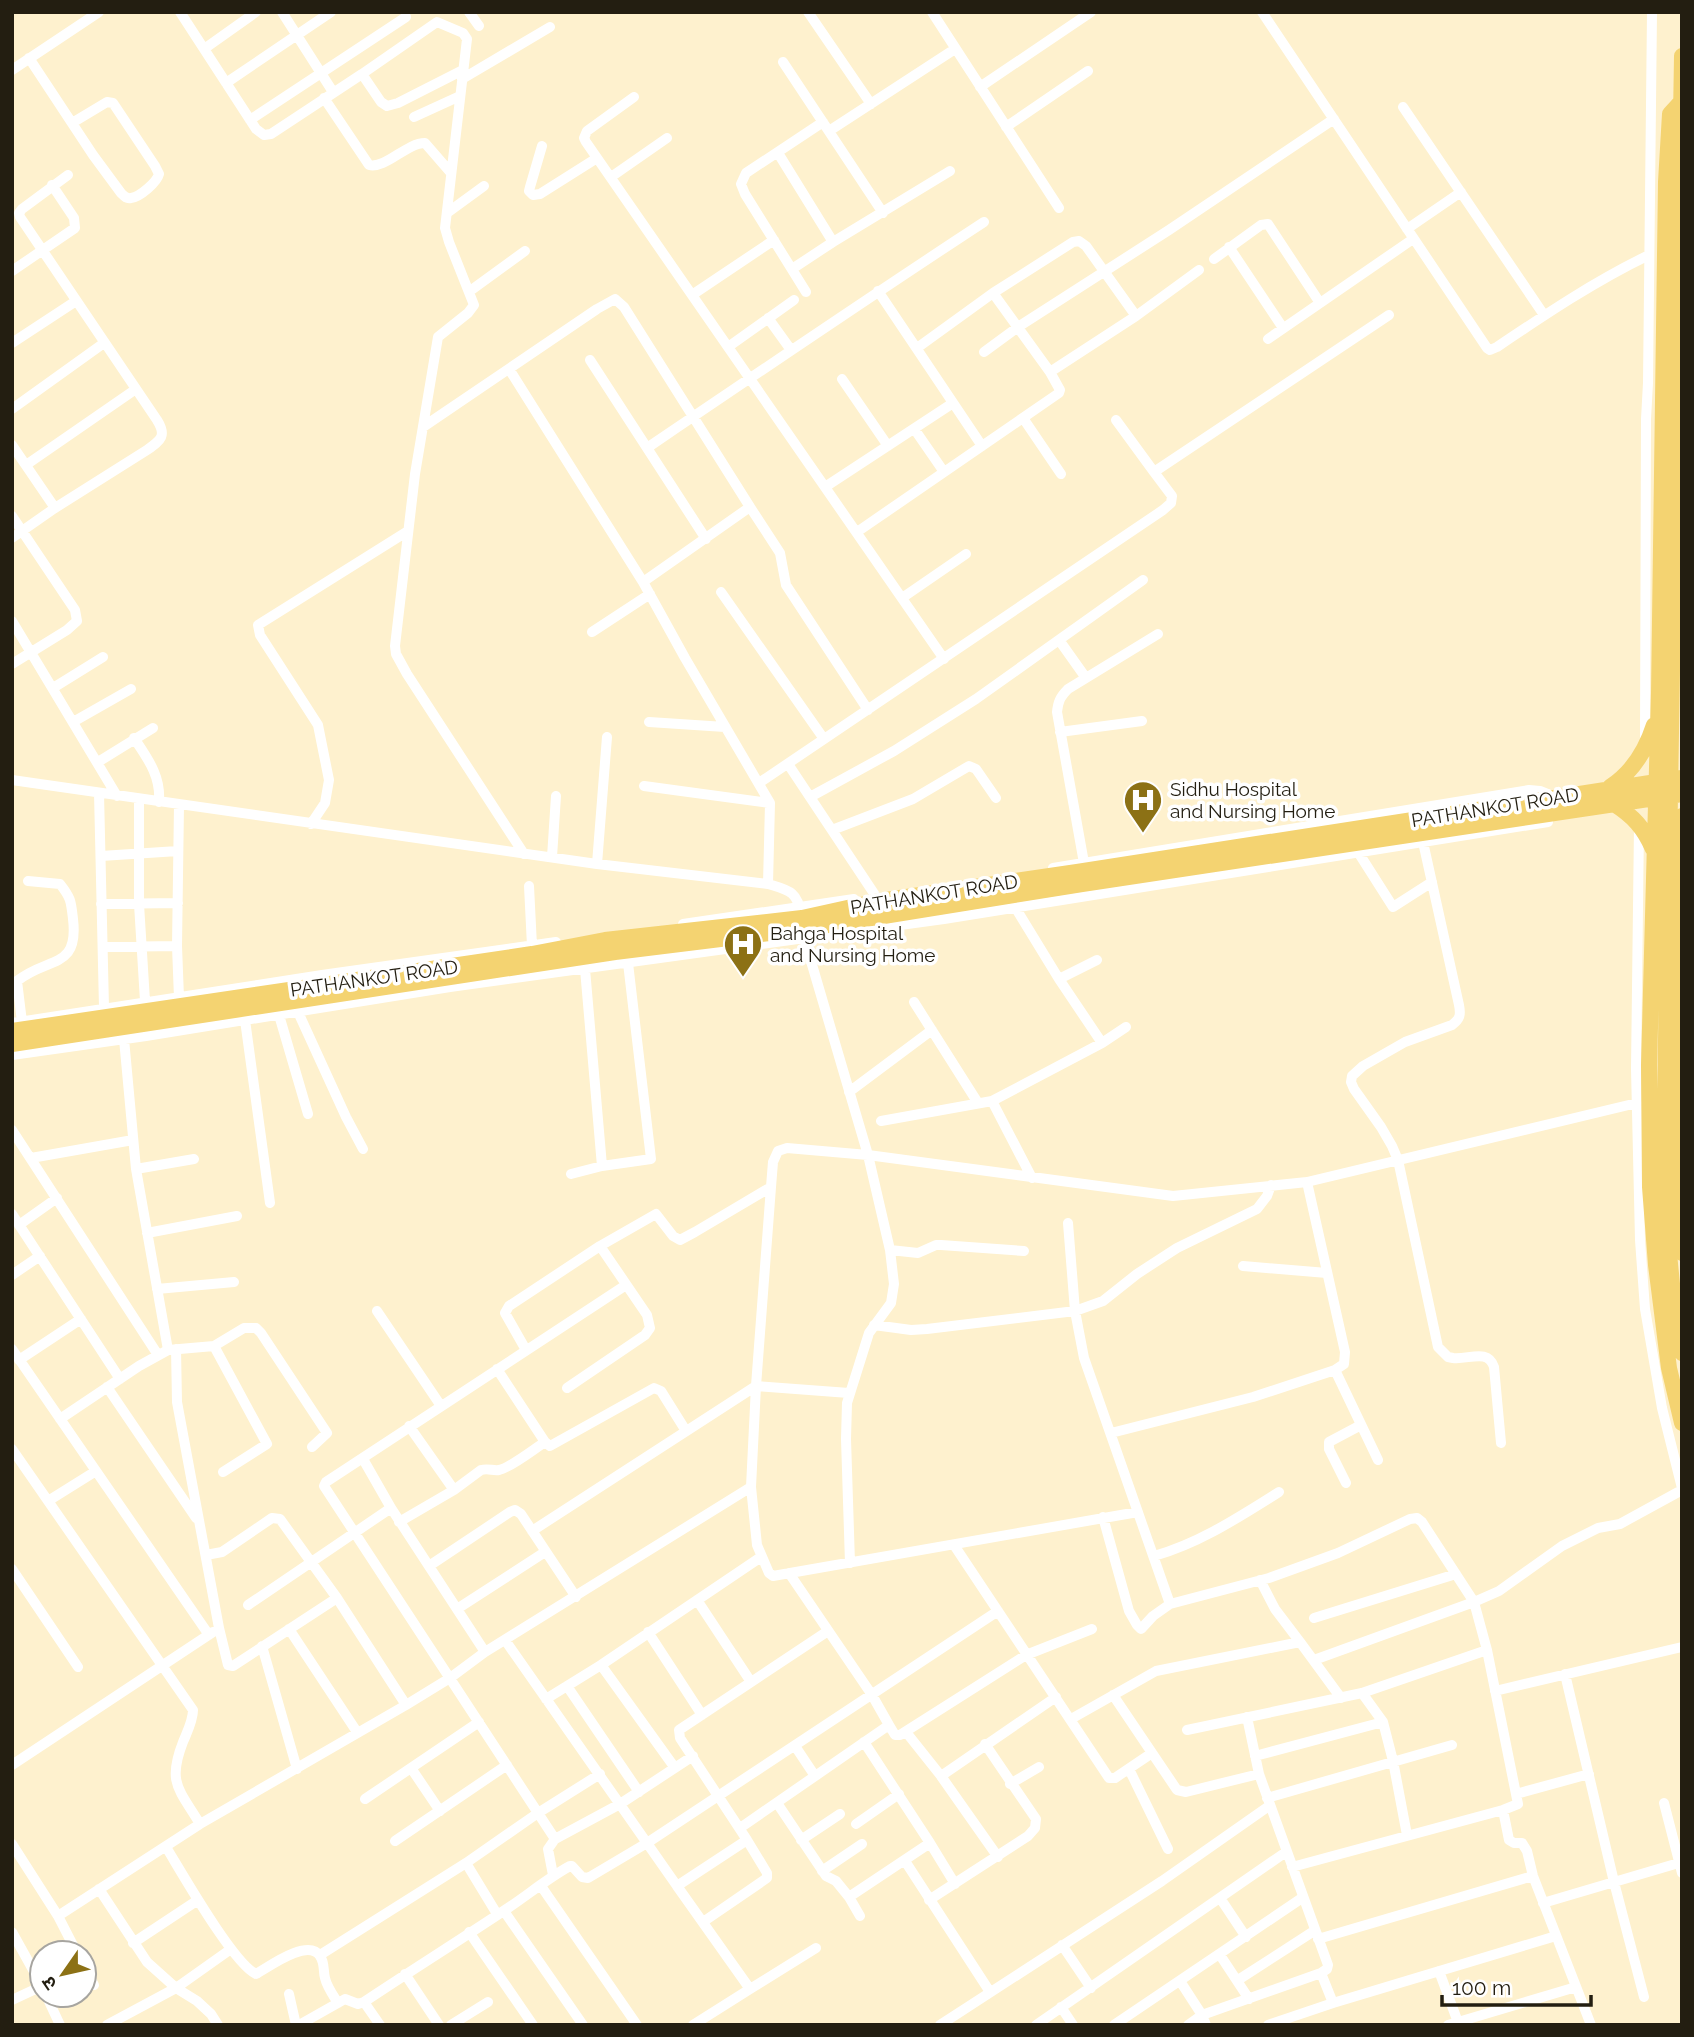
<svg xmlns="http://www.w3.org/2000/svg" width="1694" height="2037" font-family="Raleway,'Noto Sans Devanagari',sans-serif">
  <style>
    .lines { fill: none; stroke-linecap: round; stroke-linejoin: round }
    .minor { stroke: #fff; stroke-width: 10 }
    .highway { stroke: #f4d371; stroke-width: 16 }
    .labels { text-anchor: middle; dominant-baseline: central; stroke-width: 7; stroke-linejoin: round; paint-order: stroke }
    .poi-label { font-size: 19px; fill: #231e11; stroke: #fff; text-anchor: start }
    .street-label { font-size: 19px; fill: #231e11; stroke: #fff }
  </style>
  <rect width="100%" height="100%" fill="#fef1ce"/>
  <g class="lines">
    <path class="minor" d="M180 12 256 129 264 135 271 134 362 74 437 22 463 33 467 39 445 228 449 242 474 305 468 313 438 337 415 474 395 646 396 654 407 674 524 854
      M282 12 333 92
      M469 12 479 26
      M808 12 871 104
      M932 12 1059 208
      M1262 12 1487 348 1490 350 1497 347C1546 314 1595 281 1649 255
      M204 49 256 12
      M29 58 93 155 121 193C124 196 126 199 131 198 140 197 157 182 159 174L155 166 113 103 107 102 72 123
      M783 62 883 213
      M12 70 99 12
      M362 74 381 102 387 106 398 103 463 70
      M462 79 550 27
      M226 83 331 12
      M980 87 1091 12
      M634 97 587 131 584 138 586 142 944 659
      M324 98 369 165C386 169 406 143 425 143L451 173
      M1403 107 1544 315
      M414 117 460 96
      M250 120 406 17
      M1006 127 1088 71
      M829 131 955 49
      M542 146 530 187 529 191 533 195 540 194 597 158
      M778 153 833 242
      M611 177 667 138
      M447 213 484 186
      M1407 229 1461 192
      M1229 247 1283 328
      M1214 259 1261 225 1268 224 1320 303
      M792 269 833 242 950 171
      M12 271 75 228 74 218 52 185
      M470 291 525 251
      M878 291 982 446
      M806 292 745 194 741 184 746 173 823 122
      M692 295 774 240
      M768 318 791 350
      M1268 339 1413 239
      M12 343 76 301
      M728 347 794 300
      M917 348 993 293 1073 242 1079 241 1086 246 1136 316
      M984 352 1018 327 1169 230 1334 119
      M590 360 706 539
      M509 369 643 582 685 658 770 803 768 884
      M1050 372 1136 316 1199 270
      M842 379 888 446
      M12 409 104 343
      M1023 418 1061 474
      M1116 420 1154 472
      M423 427 597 309 615 299 624 307 750 507 643 582
      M915 430 944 472
      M12 445 55 508
      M647 448C759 372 871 296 984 222
      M26 465 136 389
      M825 487 953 403
      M750 507 780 553 786 585 868 710
      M12 516 75 610 77 621 67 630 12 664
      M857 532 1059 393 1060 390 1050 372 993 293
      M12 538 55 508 147 450C161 440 167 436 157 420L20 217 19 213 22 209 68 175
      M721 592 824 739
      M902 598 966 554
      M12 621 117 796
      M592 632 650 594
      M1059 640 1086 678
      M53 688 103 657
      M73 722 131 689
      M649 722 725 727
      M1060 732 1142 721
      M134 738C148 759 161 776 159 802
      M1645 741 1646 419 1648 383 1652 12
      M98 762 153 728
      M788 764 879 901
      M12 780 597 864 768 884C788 890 798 891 801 915
      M759 783 1163 510 1171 503 1172 496 1154 472 1389 315
      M644 786 770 803
      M99 793 104 1008
      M810 797 894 751 976 699 1143 580
      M139 799V904L145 1001
      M179 805 177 946 179 998
      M311 824 325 803 329 780 318 725 260 635 258 625 408 531
      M1639 826 1636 1069 1640 1240 1645 1309 1662 1408 1682 1488
      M832 830 913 799 969 766 976 769 996 798
      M1423 842 1459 1005C1461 1015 1460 1019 1452 1025L1405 1042 1363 1066 1352 1076 1351 1082 1354 1089 1381 1127 1392 1146 1398 1160 1438 1347 1448 1357 1453 1358C1468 1360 1488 1348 1494 1367L1501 1443
      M1358 852 1393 907 1432 882
      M101 856 178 851
      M552 857 556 796
      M1084 863 1057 712C1058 702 1060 697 1068 689L1158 634
      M597 864 607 737
      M1053 868 1529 790 1540 791 1555 797
      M529 886 532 946
      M101 904 178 903
      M683 924 854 899
      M803 934 868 1155 890 1250 894 1284 891 1303 869 1333 847 1403 846 1439 850 1563
      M103 947 177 946
      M585 969 602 1166
      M1059 979 1097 960
      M914 1002 978 1103
      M298 1012 346 1117 363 1149
      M279 1015 308 1114
      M245 1020 270 1203
      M22 1022 17 981C48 956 79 970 73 919 71 901 71 898 60 884L28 881
      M12 1023 322 975 556 942
      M124 1039 136 1169 168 1350
      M1102 1043 1126 1027
      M12 1055 146 1036 450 987 944 919 1548 822
      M849 1092 932 1030
      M992 1101 1032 1178
      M881 1121 992 1101 1102 1043 1059 979 1015 907
      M12 1130 158 1355
      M31 1158 133 1140
      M136 1169 194 1159
      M571 1174 602 1166 651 1159 628 963
      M12 1214 120 1379
      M1068 1223 1075 1311 1084 1358 1170 1604 1269 1578 1338 1553 1410 1519 1417 1518 1422 1522 1474 1602 1487 1650 1518 1804 1503 1810 1292 1867
      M19 1225 57 1198
      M147 1233 237 1216
      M890 1250 918 1253 936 1245H941L1024 1251
      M1243 1266 1327 1273
      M12 1275 40 1256
      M157 1289 234 1282
      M377 1311 441 1406
      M874 1325 911 1330 927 1329 1075 1311 1103 1301 1137 1274 1177 1248 1257 1209 1267 1196 1271 1185
      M214 1346 267 1444 223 1472
      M12 1349 209 1635
      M176 1349 177 1402 219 1628 228 1665 233 1666 337 1598
      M526 1350 505 1313 509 1306 600 1246 656 1214 673 1236 680 1240 695 1232 771 1187
      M19 1360 81 1319
      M497 1369 545 1442 550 1446 654 1388 661 1391 686 1431
      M1335 1370 1378 1460
      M107 1387 196 1518
      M567 1388 645 1335 650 1328 647 1315 600 1246
      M60 1419 139 1366 168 1350 214 1346 244 1328H256L261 1333 327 1433 312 1447
      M409 1426 454 1490
      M1111 1433 1253 1397 1335 1370 1344 1364 1345 1352 1307 1182
      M12 1449 193 1710C193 1721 187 1732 183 1742 167 1783 179 1789 200 1824
      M363 1459 391 1508 485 1652
      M1346 1483 1329 1449V1442L1361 1425
      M48 1501 96 1471
      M1138 1512 773 1576 769 1573 757 1545 751 1487 756 1386 771 1187 773 1162 778 1151 787 1148 868 1155 1173 1196 1307 1182 1637 1103
      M1103 1517 1129 1611 1137 1625 1141 1629 1153 1616 1170 1604
      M399 1522 454 1490 481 1470C488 1468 493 1471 499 1470 510 1468 534 1449 545 1442
      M532 1531 756 1386 849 1393
      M954 1545 1109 1778H1115L1152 1753
      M206 1555 222 1552 272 1518 280 1519 337 1598 406 1705
      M1154 1556C1200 1543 1239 1517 1279 1492
      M429 1566 510 1512 515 1510 521 1514 576 1597
      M12 1569 78 1667
      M789 1573 872 1695 889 1725
      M1260 1580 1275 1609 1300 1642
      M697 1600 751 1682
      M248 1605 391 1508
      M457 1609 545 1552
      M1314 1618 1456 1574
      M289 1629 357 1732
      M648 1632 702 1715
      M505 1640 677 1886
      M262 1646 297 1769
      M1314 1660 1474 1602 1499 1591 1562 1546 1598 1528 1620 1524 1682 1490
      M601 1665 675 1768
      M1565 1674 1614 1882 1644 1997
      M567 1686 639 1792
      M1495 1691 1682 1647
      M1362 1693 1383 1722 1393 1761 1407 1835
      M1113 1695 1177 1790 1186 1792 1259 1774
      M546 1699 601 1665 761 1557
      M1071 1719 1156 1671 1300 1642 1341 1698
      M1187 1730 1362 1693 1487 1650
      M906 1732 941 1776 998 1857
      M864 1742 930 1843 955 1884
      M795 1746 815 1776
      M1255 1756 1383 1722
      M12 1765 213 1632
      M411 1768 440 1811
      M1129 1769 1168 1849
      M941 1776 1056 1697
      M1010 1784 1039 1767
      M1516 1794 1589 1774
      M1267 1798 1452 1745
      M365 1799 479 1722
      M777 1803 826 1876 836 1881 849 1897 860 1916
      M1664 1803 1682 1873
      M1503 1810 1509 1840 1514 1843H1522L1527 1851 1533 1876 1591 2025
      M856 1824 899 1794
      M740 1828 889 1725 895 1735H900L1026 1655 1092 1629
      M555 1839 620 1804 693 1756
      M801 1840 840 1814
      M395 1841 507 1765
      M12 1844 58 1916 77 1953
      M166 1847C182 1873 233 1963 256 1974 270 1966 308 1938 320 1956 325 1963 323 1971 325 1978 327 1987 333 1995 338 2003
      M905 1861 990 1992
      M466 1863 497 1914
      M822 1871 862 1844
      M553 1875 548 1849 555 1839 324 1486 326 1482 626 1285
      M541 1886 637 2025
      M99 1889 147 1962 176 1988 197 2001 211 2014 218 2025
      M849 1897 930 1843
      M1220 1898 1246 1937
      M929 1900 1028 1836 1035 1828 1036 1819 985 1744
      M1543 1903 1682 1862
      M504 1911 583 2025
      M58 1916 200 1824 406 1705 450 1678 485 1652 751 1487
      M703 1922 767 1878V1873L747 1840
      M12 1932 42 1986
      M469 1932 533 2025
      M1318 1939 1533 1876
      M133 1943 198 1900
      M1062 1945 1091 1988
      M320 1955 466 1863 538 1813 600 1774
      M1220 1955 1249 1999
      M84 1966 94 1985
      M1439 1971 1459 2025
      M1321 1973 1333 2003
      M405 1974 439 2025
      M1238 1980 1314 1931
      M1180 1981 1202 2015 1206 2025
      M750 1989 816 1948
      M289 1994 296 2025
      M46 1995 60 2025
      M12 2000 42 1986
      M364 2002 380 2025
      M1061 2007 1073 2025
      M107 2025 176 1988 231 1949
      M299 2025 345 1999 358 2004 364 2002C412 1970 460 1940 508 1908 529 1894 548 1878 570 1866H572L582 1877 588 1878 647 1843 998 1611
      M451 2025 488 2002
      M693 2025 750 1989 677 1886 747 1840 680 1738 679 1730 828 1631
      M940 2025 1162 1881 1269 1806
      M1036 2025 1286 1852
      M1114 2025 1302 1898
      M1188 2025 1202 2015 1321 1973 1327 1969 1328 1965 1259 1774 1247 1717
      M1268 2025 1333 2003 1556 1936
      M1448 2025 1576 1987"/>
    <path class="highway" d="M1682 56 1665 1102V1213L1673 1294 1682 1353
      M1681 102 1670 114 1666 182 1659 693 1649 1065 1650 1187 1656 1265 1669 1368 1682 1423
      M1610 787C1633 772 1646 750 1654 725
      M1614 804C1633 816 1644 828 1653 849
      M1682 816C1679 961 1670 1108 1682 1253
      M12 1031 532 954 605 940 802 918 879 901 1077 872 1682 778
      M12 1044 615 952 803 929 1082 884 1682 794"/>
  </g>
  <defs>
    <g id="hospital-pin" transform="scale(2.0125)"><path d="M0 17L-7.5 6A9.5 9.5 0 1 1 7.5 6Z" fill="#8c7115" stroke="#fff"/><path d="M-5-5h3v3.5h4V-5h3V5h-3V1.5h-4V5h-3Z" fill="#fff"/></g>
  </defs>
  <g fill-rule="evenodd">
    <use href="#hospital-pin" x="1143" y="800"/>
    <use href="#hospital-pin" x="743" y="944"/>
  </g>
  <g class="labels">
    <g class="poi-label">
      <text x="1170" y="789">Sidhu Hospital<tspan x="1170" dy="22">and Nursing Home</tspan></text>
      <text x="770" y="933">Bahga Hospital<tspan x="770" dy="22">and Nursing Home</tspan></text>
    </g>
    <g class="street-label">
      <text transform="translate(1495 807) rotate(-9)">PATHANKOT ROAD</text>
      <text transform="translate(934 894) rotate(-9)">PATHANKOT ROAD</text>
      <text transform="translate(374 978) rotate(-8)">PATHANKOT ROAD</text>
    </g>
  </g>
  <rect width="1694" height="2037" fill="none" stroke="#231e11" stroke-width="28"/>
  <g transform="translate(63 1974) rotate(236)"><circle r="33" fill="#ffffff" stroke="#a7a5a0" stroke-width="2"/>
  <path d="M0-5L12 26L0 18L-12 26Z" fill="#8c7115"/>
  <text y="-10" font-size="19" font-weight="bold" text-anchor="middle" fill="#231e11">उ</text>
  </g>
  <path d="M1442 1995v10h149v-10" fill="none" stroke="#231e11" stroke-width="3.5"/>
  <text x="1452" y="1995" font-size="21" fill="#231e11" stroke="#ffffff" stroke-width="5" paint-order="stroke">100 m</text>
</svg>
